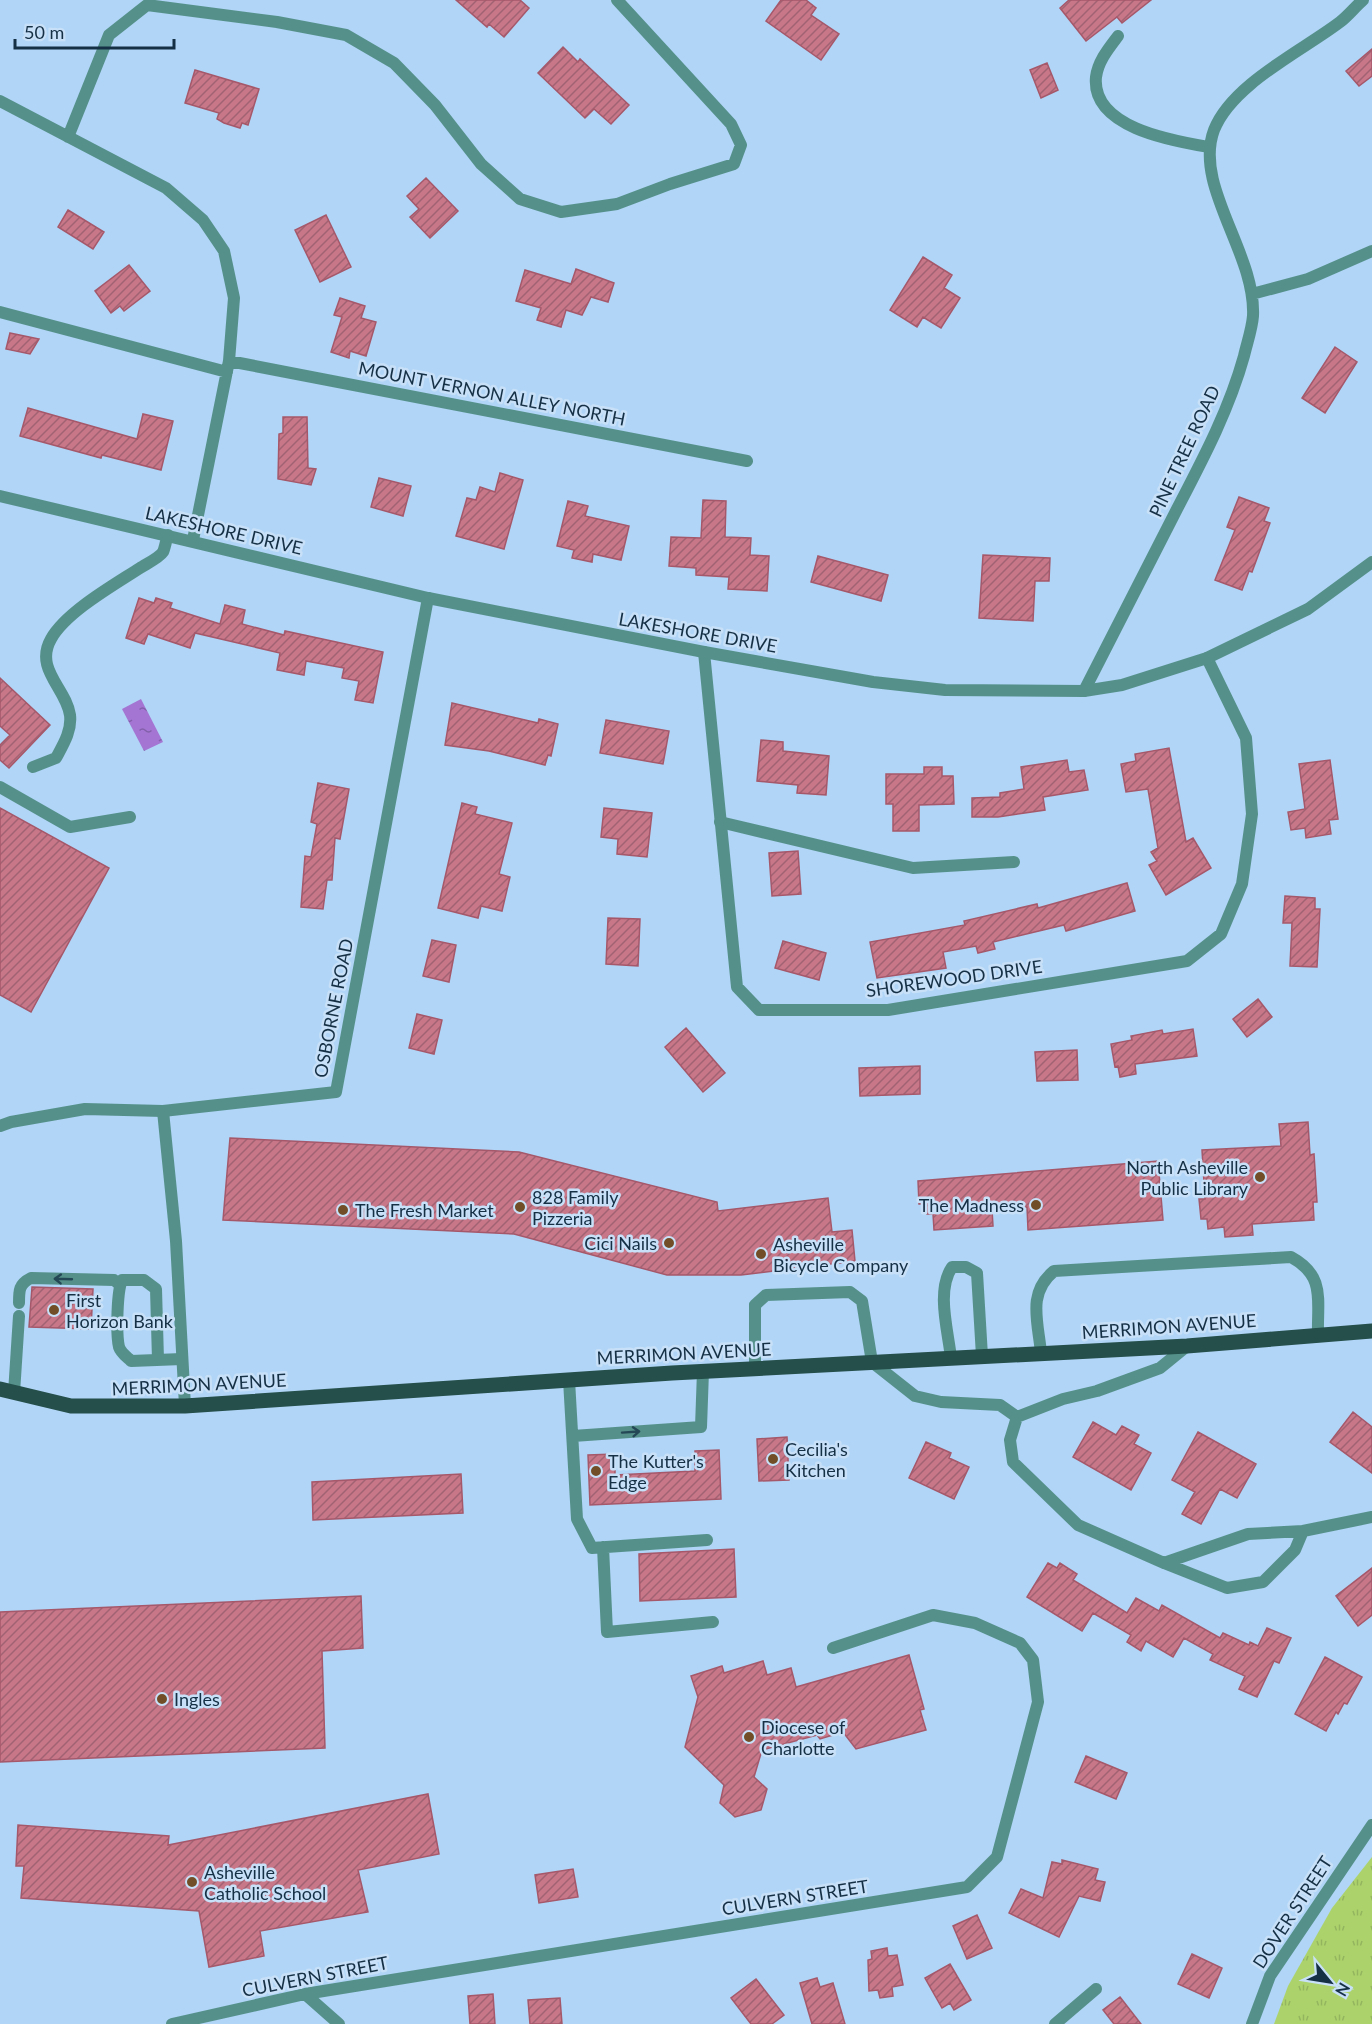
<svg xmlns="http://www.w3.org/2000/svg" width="1372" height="2024" font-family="Lato,sans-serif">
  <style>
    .grass { fill: url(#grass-tufts) }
    .water { fill: url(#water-ripples) }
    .building { fill: url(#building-hatch); stroke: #a5586a; stroke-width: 1.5 }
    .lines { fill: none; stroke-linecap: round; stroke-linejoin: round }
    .service { stroke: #55918a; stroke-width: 12 }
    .minor { stroke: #55918a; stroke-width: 12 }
    .tertiary { stroke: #55918a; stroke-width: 12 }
    .primary { stroke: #244f4a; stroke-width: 15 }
    .oneway { stroke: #254856 }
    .poi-dot { fill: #724e28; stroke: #c8e1f8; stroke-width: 2 }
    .labels { text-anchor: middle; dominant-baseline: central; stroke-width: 5; stroke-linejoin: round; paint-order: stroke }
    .street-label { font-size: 18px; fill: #152f45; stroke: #c8e1f8 }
    .poi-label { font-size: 18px; fill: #152f45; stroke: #c8e1f8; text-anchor: start }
  </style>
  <defs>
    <pattern id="grass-tufts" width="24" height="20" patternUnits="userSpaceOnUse" patternTransform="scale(1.5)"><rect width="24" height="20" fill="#acd36b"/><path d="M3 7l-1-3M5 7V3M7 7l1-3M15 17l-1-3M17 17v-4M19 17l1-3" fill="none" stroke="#93b55e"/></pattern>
    <pattern id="water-ripples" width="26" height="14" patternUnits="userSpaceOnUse" patternTransform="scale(1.5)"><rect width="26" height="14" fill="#a475d2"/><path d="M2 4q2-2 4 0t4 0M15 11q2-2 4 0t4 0" fill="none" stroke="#8460ac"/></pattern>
    <pattern id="building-hatch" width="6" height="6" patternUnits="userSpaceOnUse" patternTransform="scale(1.5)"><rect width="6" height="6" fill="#c87789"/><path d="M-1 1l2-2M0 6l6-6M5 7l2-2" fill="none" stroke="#a16272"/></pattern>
  </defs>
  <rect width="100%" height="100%" fill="#b0d5f7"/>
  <path class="grass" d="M1372 1857V2024H1274L1288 1986 1332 1908Z"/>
  <path class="water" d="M141 699 163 742 144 751 122 709Z"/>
  <path class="building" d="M456 0H520L529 8 504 37 489 24 487 27Z
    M781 0H806L816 8 811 15 839 34 821 60 766 21Z
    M1069 0H1151L1122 23 1117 17 1086 41 1060 8Z
    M563 47 578 62 580 59 629 105 611 124 594 109 585 118 538 73Z
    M1372 49V76L1359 86 1346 71Z
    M1047 63 1058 90 1041 98 1030 70Z
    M195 70 259 89 248 125 242 123 240 128 224 123 217 119 219 113 185 103Z
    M426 178 458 211 430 238 410 217 419 209 407 196Z
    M68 210 104 232 93 249 58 227Z
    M326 215 351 267 320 282 295 230Z
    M923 257 952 275 944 288 960 298 941 328 923 317 917 327 890 310Z
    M129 265 150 291 124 311 120 306 111 313 95 291Z
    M576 269 614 283 608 302 591 297 582 315 566 310 561 327 537 320 541 308 516 301 525 270 571 284Z
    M340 298 365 306 361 318 376 322 366 356 350 351 349 358 331 352 342 317 334 315Z
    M10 333 39 339 30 354 6 349Z
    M1335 347 1357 362 1325 413 1302 398Z
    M28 408 137 439 143 414 173 421 161 470 102 455 101 458 20 436Z
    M283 417H307L308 468 316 469 311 485 278 479 279 434 283 433Z
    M500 473 523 480 504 549 456 536 467 498 476 500 480 487 495 492Z
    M379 478 411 486 403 516 371 507Z
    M1239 497 1269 508 1264 521 1270 523 1252 572 1249 571 1242 590 1215 580 1235 530 1227 527Z
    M703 500 726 501 725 537 751 538 750 555 769 556 767 591 728 589 729 577 696 575V568L669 566 671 537 701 538Z
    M568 501 588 506 585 516 629 526 621 560 593 554 592 562 572 558 574 550 557 546Z
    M983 555 1050 558 1049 581H1035L1033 621 979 618Z
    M818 556 888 575 881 601 811 582Z
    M139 598 154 603 156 598 172 603 170 608 220 624 225 605 245 610 242 624 284 635 285 631 383 652 373 703 355 700 359 681 342 678 344 668 306 661 304 675 277 670 280 653 195 633 190 648 148 634 144 644 126 638Z
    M0 678 50 725 9 768 0 760V745L10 735 0 726Z
    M452 703 538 723 539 719 558 724 551 756 548 755 545 765 489 751 445 745Z
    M606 720 669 731 663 764 600 753Z
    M761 740 783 742V751L829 756 826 795 797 793 798 785 757 781Z
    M1169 748 1186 842 1193 838 1211 868 1166 895 1149 865 1157 861 1151 852 1158 848 1148 789 1126 792 1121 764 1136 761 1135 754Z
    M1067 760 1069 772 1084 770 1088 790 1043 797 1045 810 998 817H972V798L1000 797V793L1024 789 1021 767Z
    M1330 760 1338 819 1329 820 1331 834 1306 838 1305 828 1291 830 1288 812 1305 809 1299 764Z
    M924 767H942V776H953L954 804 919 805V831H893V804H886V774H924Z
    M318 783 349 789 340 839 335 838 332 880H327L323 909 301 907 305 856 311 857 317 824 311 822Z
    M462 803 477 807 475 814 512 823 499 874 510 877 502 911 481 906 478 918 438 908Z
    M0 808 109 868 31 1012 0 995Z
    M604 808 652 813 647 857 617 854 618 839 601 837Z
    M798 851 801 894 772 896 769 853Z
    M1127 883 1135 911 1066 931 1064 925 993 942 995 949 978 953 976 946 943 952 946 968 877 978 870 942 965 925 964 921 1037 904 1038 908Z
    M1285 896 1315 898V909H1320L1317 967 1290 966 1292 923H1283Z
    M608 918 640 919 638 966 606 964Z
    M432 940 456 945 449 982 423 976Z
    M783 941 826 953 819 980 775 968Z
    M1258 999 1272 1017 1247 1037 1233 1019Z
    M417 1014 442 1020 434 1054 409 1048Z
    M686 1028 725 1073 703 1092 665 1047Z
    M1193 1029 1197 1056 1135 1064 1136 1074 1120 1077 1118 1066 1115 1067 1111 1044 1132 1040 1131 1036 1162 1030 1163 1034Z
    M1077 1050 1078 1080 1037 1081 1035 1052Z
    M920 1066V1094L860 1096 859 1068Z
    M1308 1122 1310 1155 1314 1154 1317 1202H1313L1314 1220 1252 1224 1253 1235 1225 1237 1224 1227 1208 1229 1207 1219H1201L1199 1199H1205L1202 1150 1281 1146 1279 1124Z
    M230 1138 519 1152 717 1202 718 1211 828 1198 832 1232 852 1230 855 1261 741 1275H667L514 1234 223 1220Z
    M1158 1161 1163 1220 1028 1230 1027 1207 992 1210 993 1226 934 1230 933 1214H927L926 1204H919L918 1181Z
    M32 1287 93 1289 91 1329 29 1327Z
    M1353 1412 1372 1427V1473L1330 1442Z
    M1093 1422 1116 1435 1122 1426 1139 1435 1134 1444 1151 1453 1131 1490 1073 1457Z
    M1198 1432 1256 1464 1237 1498 1220 1489 1201 1524 1182 1514 1195 1492 1172 1480Z
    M787 1437 789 1480 759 1481 757 1439Z
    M926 1442 951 1453 949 1458 969 1467 954 1499 909 1478Z
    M719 1450 721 1499 590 1505 588 1455 615 1454V1475L695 1471V1451Z
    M461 1474 463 1513 313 1520 312 1482Z
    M734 1549 736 1597 640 1601 639 1554Z
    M1048 1563 1057 1568 1060 1563 1077 1574 1073 1580 1127 1613 1136 1598 1159 1611 1162 1605 1220 1638 1223 1633 1249 1645 1250 1642 1258 1646 1267 1628 1291 1638 1279 1663 1274 1661 1257 1697 1239 1689 1245 1676 1210 1660 1213 1654 1184 1638 1173 1657 1146 1641 1141 1651 1127 1642 1131 1635 1093 1613 1082 1631 1027 1597Z
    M1372 1568V1615L1358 1626 1336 1596Z
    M361 1596 363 1648 322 1651 325 1748 0 1762V1612Z
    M909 1655 924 1709 920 1710 926 1730 856 1749 843 1732 820 1739 817 1735 762 1750 754 1777 767 1789 761 1810 735 1817 720 1803 724 1785 685 1747 698 1697 691 1676 722 1666 724 1673 763 1661 767 1675 791 1668 796 1687Z
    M1325 1657 1362 1677 1347 1704 1344 1703 1338 1714 1336 1712 1326 1731 1295 1714Z
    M1086 1756 1127 1773 1116 1799 1075 1782Z
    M428 1794 439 1854 358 1870 368 1912 260 1931 264 1956 209 1967 199 1911 21 1898 24 1866H16L18 1825 169 1836 168 1845Z
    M1062 1860 1098 1869 1095 1880 1105 1882 1100 1901 1079 1896 1059 1937 1009 1913 1021 1889 1043 1898 1052 1862 1062 1864Z
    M573 1869 578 1897 539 1903 535 1875Z
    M977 1915 992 1948 967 1959 953 1926Z
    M887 1948 888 1956 897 1955 903 1985 892 1987 893 1996 880 1998 878 1990 869 1991 868 1960 872 1959 871 1951Z
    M1192 1954 1222 1968 1209 1998 1178 1984Z
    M950 1964 971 2000 954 2010 950 2003 942 2008 925 1978Z
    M817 1978 820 1987 833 1983 845 2024H812L800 1983Z
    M756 1979 784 2015 772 2024H751L731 1998Z
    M493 1994 495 2024H470L468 1996Z
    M1120 1997 1141 2024H1114L1103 2010Z
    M560 1998 562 2024H530L528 2000Z"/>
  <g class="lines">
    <path class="service" d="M1118 36C1109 48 1098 61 1096 77 1091 128 1174 141 1209 147
      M33 767 56 758C63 745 72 731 70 715 66 688 34 669 51 639 66 612 114 585 140 568 146 564 159 558 163 552 165 548 166 540 168 535
      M0 787 70 827 130 817
      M720 822 913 868 1014 862
      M163 1111 176 1241 185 1406
      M19 1303C19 1290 19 1284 31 1278L114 1280 120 1285
      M1041 1353C1038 1321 1027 1293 1054 1271L1291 1257C1326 1276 1317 1300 1318 1335
      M951 1358C948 1330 936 1291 952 1267H966L977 1273 982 1356
      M158 1360 156 1289 144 1280H122C117 1291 116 1334 119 1347 121 1353 127 1357 131 1361L182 1359
      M755 1368V1305L766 1295 850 1292 862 1301 872 1362
      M569 1380 577 1519 592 1548 707 1540
      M14 1393 19 1316
      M573 1436 701 1427 703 1371
      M603 1547 607 1632 713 1622
      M1055 2024 1096 1989"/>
    <path class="minor" d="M0 101 166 188 203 220 224 251 234 298 229 361 193 540
      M68 137 109 35 147 5 277 22 346 35 394 63 435 105 481 164 520 199 561 212 617 204 670 184 734 164 741 145 731 124 617 0
      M1252 294 1308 279 1372 251
      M0 312 227 372
      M229 361 747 461
      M704 652 737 987 759 1010H888L1187 961 1221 934 1242 884 1252 814 1246 738 1207 658
      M1084 691C1115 630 1146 570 1177 509 1203 459 1229 410 1244 356 1247 343 1252 329 1253 316 1256 253 1193 186 1214 130 1232 84 1302 51 1340 22 1348 16 1355 7 1363 0
      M0 1126 11 1122 85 1109 163 1111 336 1092 428 598
      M1187 1346 1160 1368 1097 1391 1063 1399 1017 1417 1010 1440 1013 1462 1078 1525 1164 1563 1227 1588 1263 1582 1295 1550 1303 1531 1372 1517
      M872 1362 915 1396 941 1402 1000 1405 1017 1417
      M1164 1563 1248 1534 1303 1531
      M305 1994 339 2024
      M172 2024 305 1994 967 1887 997 1857 1038 1702 1033 1660 1020 1643 975 1623 933 1615 833 1648
      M1252 2024 1270 1976 1372 1825"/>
    <path class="tertiary" d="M0 496 428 598 704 652 873 682 945 690 1084 691 1122 685 1207 658 1308 609 1372 562"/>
    <path class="primary" d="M0 1389 71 1406H185L672 1373 1187 1346 1372 1331"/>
  </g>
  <defs><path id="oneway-shaft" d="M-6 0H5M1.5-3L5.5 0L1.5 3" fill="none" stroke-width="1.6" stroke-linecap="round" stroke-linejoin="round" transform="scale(1.5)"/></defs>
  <g class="oneway">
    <use href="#oneway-shaft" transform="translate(63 1279) rotate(-178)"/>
    <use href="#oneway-shaft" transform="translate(631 1432) rotate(-4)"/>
  </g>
  <g class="poi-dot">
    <circle cx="1260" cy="1177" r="6"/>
    <circle cx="1036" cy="1205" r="6"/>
    <circle cx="520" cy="1207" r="6"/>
    <circle cx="343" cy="1210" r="6"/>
    <circle cx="669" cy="1243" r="6"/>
    <circle cx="761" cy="1254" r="6"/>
    <circle cx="54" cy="1310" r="6"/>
    <circle cx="773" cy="1459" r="6"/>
    <circle cx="596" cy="1471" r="6"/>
    <circle cx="162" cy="1699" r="6"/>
    <circle cx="749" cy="1737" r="6"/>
    <circle cx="192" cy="1882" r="6"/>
  </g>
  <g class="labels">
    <g class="street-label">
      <text transform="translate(492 393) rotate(11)">MOUNT VERNON ALLEY NORTH</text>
      <text transform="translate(1184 451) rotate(-65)">PINE TREE ROAD</text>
      <text transform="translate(224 530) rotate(13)">LAKESHORE DRIVE</text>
      <text transform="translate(698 632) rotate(10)">LAKESHORE DRIVE</text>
      <text transform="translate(954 978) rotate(-8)">SHOREWOOD DRIVE</text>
      <text transform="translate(333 1008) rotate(-79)">OSBORNE ROAD</text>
      <text transform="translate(1169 1326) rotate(-4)">MERRIMON AVENUE</text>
      <text transform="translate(684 1353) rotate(-3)">MERRIMON AVENUE</text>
      <text transform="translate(199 1384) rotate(-3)">MERRIMON AVENUE</text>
      <text transform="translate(795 1897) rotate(-9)">CULVERN STREET</text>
      <text transform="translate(1292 1912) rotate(-57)">DOVER STREET</text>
      <text transform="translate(315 1976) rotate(-11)">CULVERN STREET</text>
    </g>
    <g class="poi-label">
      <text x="1248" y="1167" text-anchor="end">North Asheville<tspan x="1248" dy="21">Public Library</tspan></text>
      <text x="532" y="1197">828 Family<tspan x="532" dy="21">Pizzeria</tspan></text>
      <text x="1024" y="1205" text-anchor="end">The Madness</text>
      <text x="355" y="1210">The Fresh Market</text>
      <text x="657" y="1243" text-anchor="end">Cici Nails</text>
      <text x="773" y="1244">Asheville<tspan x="773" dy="21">Bicycle Company</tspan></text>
      <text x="66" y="1300">First<tspan x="66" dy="21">Horizon Bank</tspan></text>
      <text x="785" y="1449">Cecilia's<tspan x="785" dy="21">Kitchen</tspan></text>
      <text x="608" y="1461">The Kutter's<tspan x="608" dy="21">Edge</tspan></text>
      <text x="174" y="1699">Ingles</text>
      <text x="761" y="1727">Diocese of<tspan x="761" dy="21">Charlotte</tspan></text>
      <text x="204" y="1872">Asheville<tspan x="204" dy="21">Catholic School</tspan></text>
    </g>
  </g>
  <g transform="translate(1330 1982) rotate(120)" stroke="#c8e1f8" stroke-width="4.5" paint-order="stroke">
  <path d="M0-4.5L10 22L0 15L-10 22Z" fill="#152f45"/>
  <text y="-9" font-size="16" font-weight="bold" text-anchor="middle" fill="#152f45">N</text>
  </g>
  <path d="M15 39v9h159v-9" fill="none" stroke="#152f45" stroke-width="3"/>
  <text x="24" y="39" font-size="18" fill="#152f45" stroke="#c8e1f8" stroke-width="4.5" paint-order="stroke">50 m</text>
</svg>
